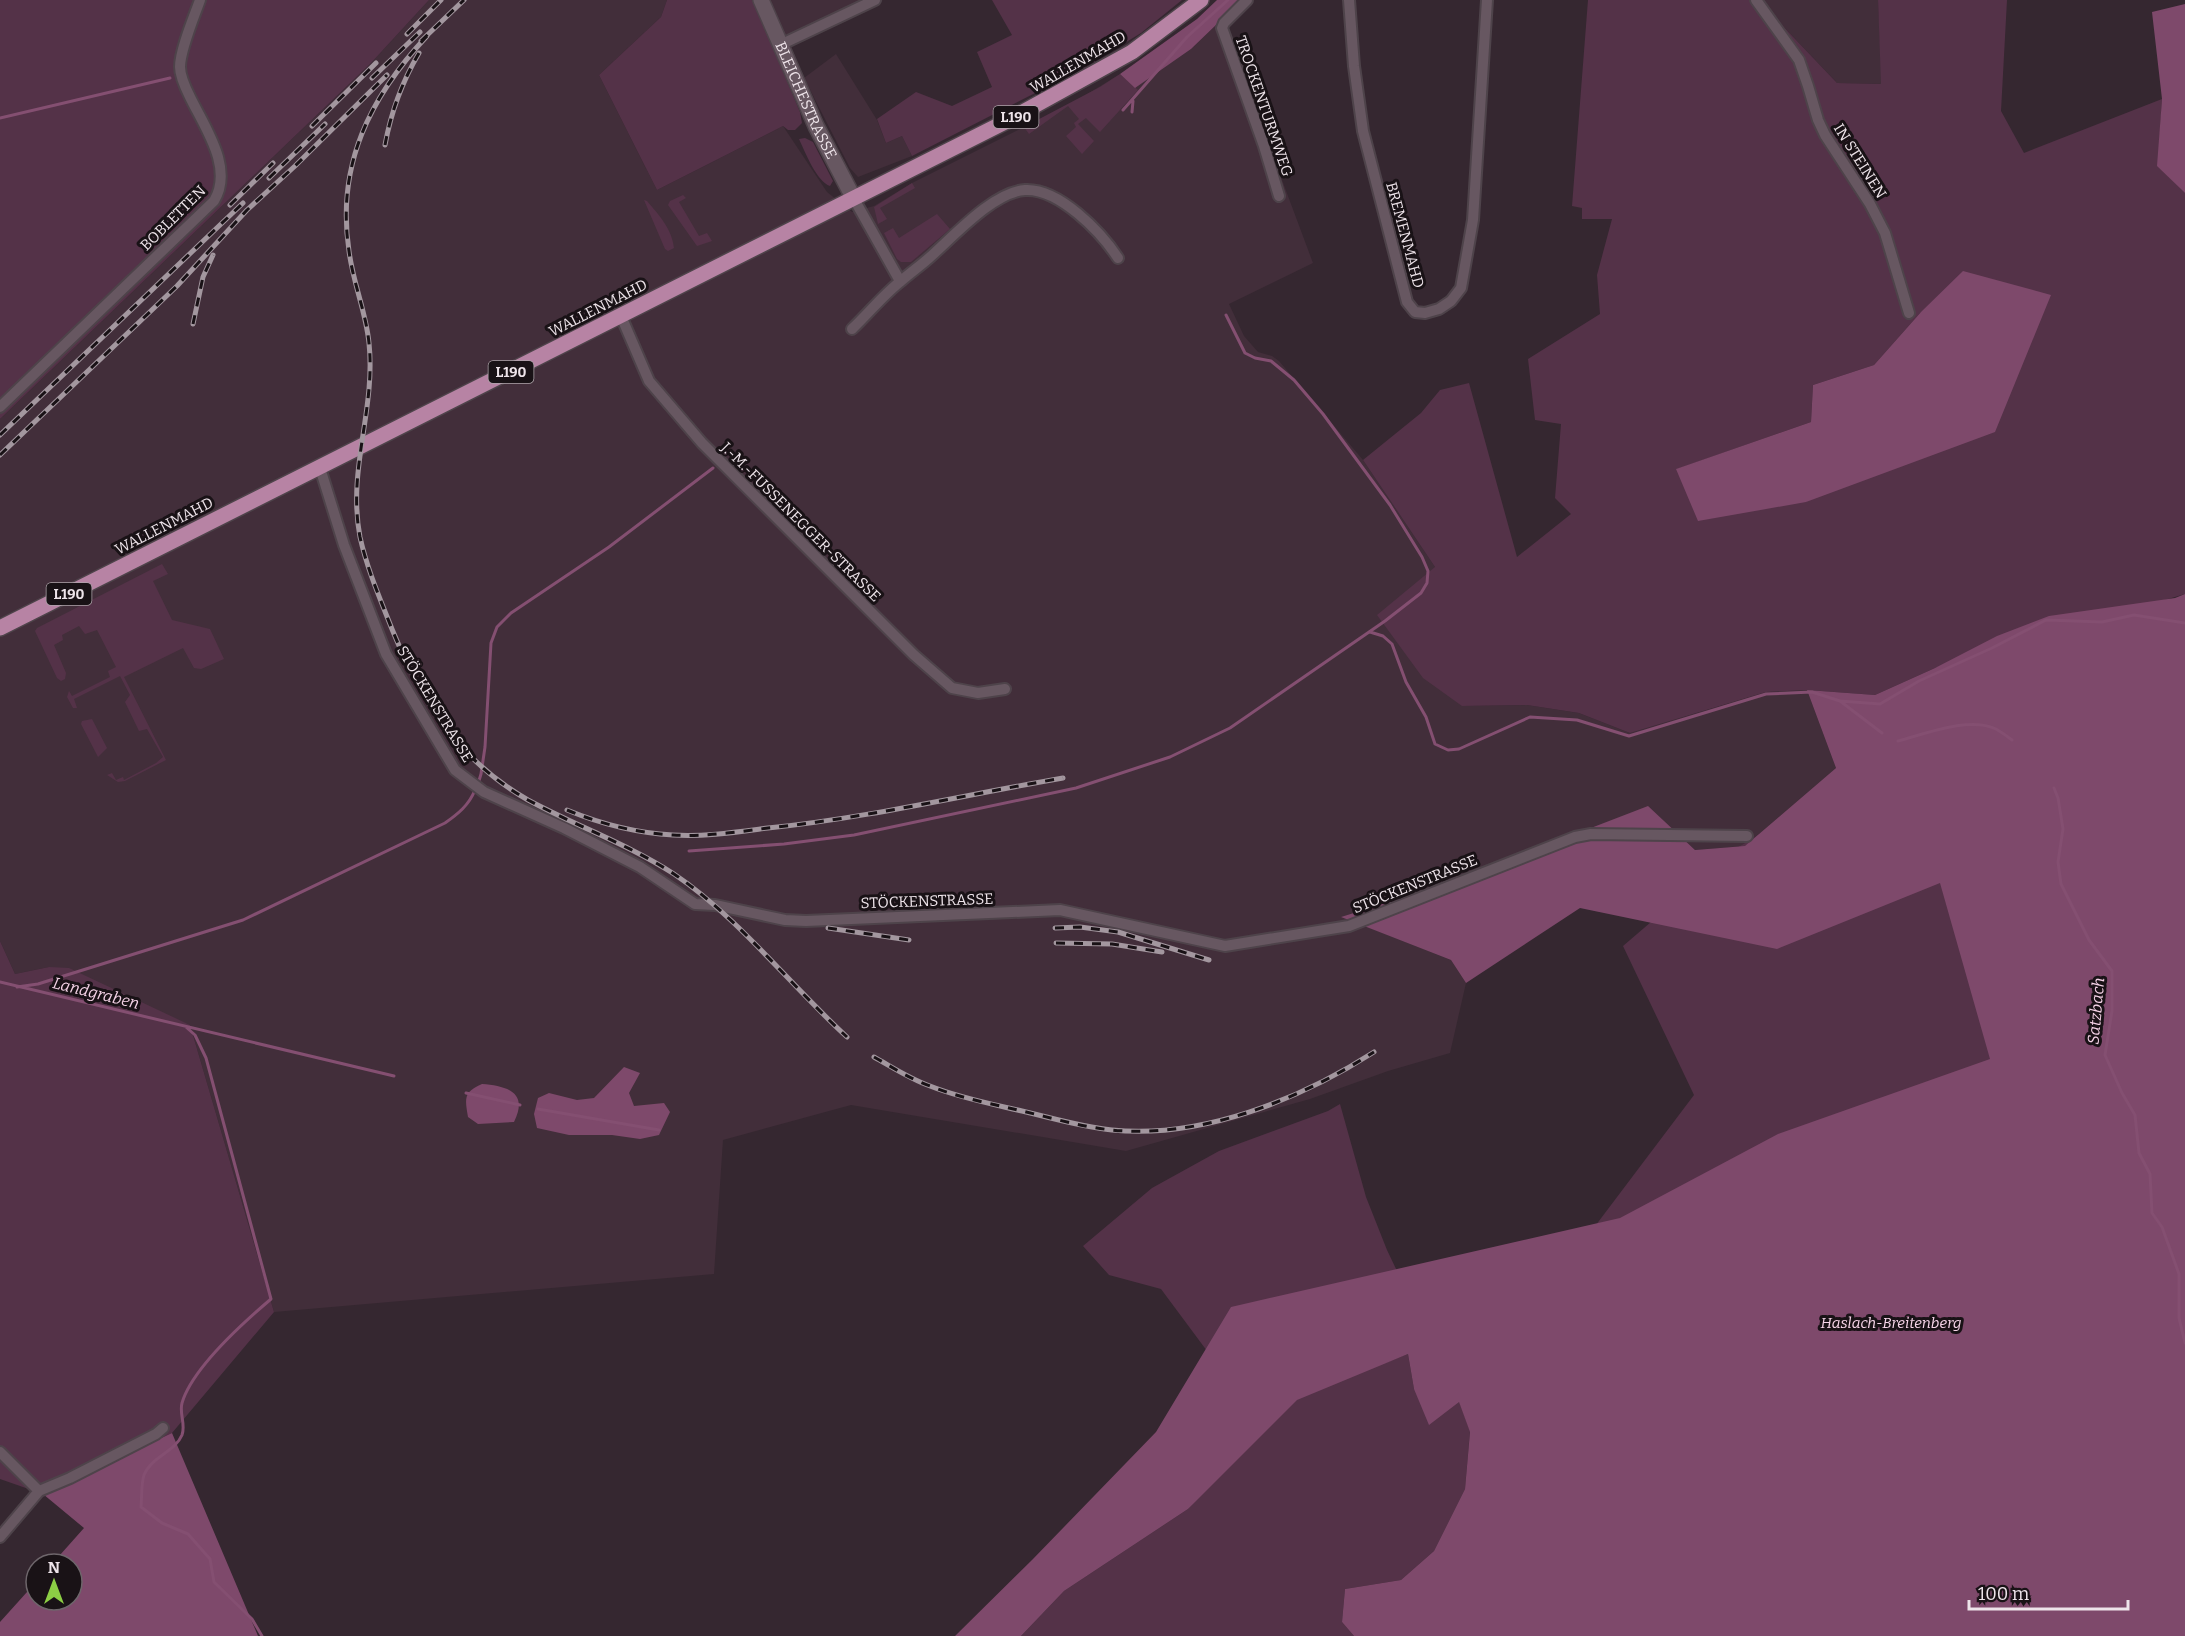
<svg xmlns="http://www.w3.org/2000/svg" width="2185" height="1636" font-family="Bitter,serif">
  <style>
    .built { fill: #422e3a }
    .green { fill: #543248; fill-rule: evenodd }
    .forest { fill: #7e496b }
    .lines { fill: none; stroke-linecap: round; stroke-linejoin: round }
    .stream { stroke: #844f71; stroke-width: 3 }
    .minor-casing { stroke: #4e434a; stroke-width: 14 }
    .secondary-casing { stroke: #4e434a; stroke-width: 18 }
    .primary-casing { stroke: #4e434a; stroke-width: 18 }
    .minor { stroke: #675761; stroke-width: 10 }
    .secondary { stroke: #675761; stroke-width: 15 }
    .primary { stroke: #b783a4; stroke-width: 15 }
    .rail-casing { stroke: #a3979f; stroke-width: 5 }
    .rail { stroke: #191216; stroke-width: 3; stroke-dasharray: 9; stroke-linecap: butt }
    .labels { text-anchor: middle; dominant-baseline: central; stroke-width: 6; stroke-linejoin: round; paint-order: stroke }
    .shield { fill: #191216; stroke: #aea5aa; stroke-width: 1.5 }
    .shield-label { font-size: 14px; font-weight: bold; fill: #eee4ea }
    .street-label { font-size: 15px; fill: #eee4ea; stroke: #191216 }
    .park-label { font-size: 15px; font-style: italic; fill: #f8d6ea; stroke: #191216 }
    .water-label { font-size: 16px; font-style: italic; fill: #f5d3e7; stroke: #191216 }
  </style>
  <rect width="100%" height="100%" fill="#352730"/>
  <path class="built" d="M429 0H667L661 17 599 75 657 190 783 126 827 192 852 212 874 206 912 183 1076 101 1120 74 1135 87 1191 49 1222 19 1313 263 1229 304 1244 336 1258 352 1272 356 1279 361 1363 460 1435 567 1462 706 1527 705 1579 713 1630 733 1766 692 1807 690 1836 768 1745 846 1695 850 1648 807 1440 886 1342 917 1451 960 1466 983 1450 1053 1388 1071 1310 1099 1126 1151 851 1105 723 1140 714 1274 274 1312 190 1025 49 967 15 974 0 941V419L371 63Z
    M753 0H883L775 54Z
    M1758 0H1878L1882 84 1837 83Z
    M836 54 877 120 886 143 902 136 912 156 858 177 850 168 804 78Z"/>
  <path class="green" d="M0 0H429L371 63 0 419Z
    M667 0H753L800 112 802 123 795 130H788L783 126 657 190 599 75 661 17Z
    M992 0H1182L1141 33 1082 69 912 156 902 136 886 143 877 119 916 92 952 106 992 87 977 52 1012 35Z
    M1588 0H1758L1837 83 1881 84 1878 0H2007L2001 111 2024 153 2162 99 2158 166 2185 193V594L1935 668 1875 695 1807 690 1766 692 1630 733 1579 713 1527 705 1462 706 1423 678 1377 615 1435 567 1363 460 1421 413 1440 390 1469 383 1517 557 1571 514 1555 498 1561 424 1535 420 1528 359 1600 314 1597 275 1612 219H1582V208L1572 206ZM1921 312 1806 502 1677 469 1811 422 1813 385 1874 365Z
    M1120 74 1138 90 1100 132 1086 118 1078 124 1094 141 1082 154 1066 136 1076 127 1074 123 1079 119 1068 106 1029 134 1024 127 1100 87Z
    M805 138 813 142 833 181 830 186C817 182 805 152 799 139Z
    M912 183 915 188 880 208 887 219 878 224 874 207Z
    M683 195 686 198 679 202 699 236 707 233 712 241 697 246 668 205 670 201Z
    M644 200 647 201C659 215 672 229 674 248L668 251 665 249Z
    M937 214 950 229 911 262H901L897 259 884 233 893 228 899 238Z
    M162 564 168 574 153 581 172 620 210 629 224 659 201 669 194 668 183 648 124 677 166 760 125 781 118 782 107 775 112 773 116 780 123 777 124 780 156 763 163 757 147 729 139 731 125 702 130 695 120 676 74 699 77 708H73L67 697 69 691 72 696 110 677 108 671 116 667 97 630 85 634 79 626 62 635 63 640 54 645 66 673 65 679 61 681 57 678 35 631 37 628Z
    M92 719 107 748 98 757 81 724 82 721Z
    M1899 737 2185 1636 1419 1331 1385 1363 1408 1354 1414 1389 1459 1401 1470 1431 1465 1489 1434 1551 1401 1580 1345 1589 1342 1622 1354 1636H1021L1064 1591 1188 1509 1262 1425 1161 1289 1109 1275 1083 1246 1152 1188 1219 1151 1328 1111 1340 1104 1366 1197 1387 1250 1397 1271 1519 1327 1694 1095 1623 946 1651 922 1709 864 1754 838Z
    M0 941 15 974 49 967 69 968 190 1025 274 1312 172 1433 43 1494 0 1479Z"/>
  <path class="forest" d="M1217 0H1242L1191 49 1135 88 1120 74 1197 19Z
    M2185 4V193L2157 166 2162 99 2152 12Z
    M1963 271 2051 295 1995 432 1806 502 1698 521 1676 469 1811 422 1813 385 1874 365 1921 312Z
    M2185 594V1636H1354L1342 1622 1345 1589 1401 1580 1434 1551 1465 1489 1470 1432 1459 1402 1429 1425 1414 1389 1408 1354 1297 1400 1188 1509 1064 1591 1021 1636H955L1033 1559 1156 1432 1231 1307 1620 1218 1778 1134 1990 1059 1940 883 1777 949 1580 908 1466 983 1451 960 1341 917 1440 886 1648 806 1695 850 1745 846 1836 768 1807 690 1875 695 1935 668 1997 636 2049 616 2175 598Z
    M624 1067 640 1073 629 1093 634 1106 664 1103 670 1112 659 1135 640 1139 612 1135H569L537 1128 534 1114 538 1098 549 1093 577 1100 594 1098Z
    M482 1084C507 1086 529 1092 514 1122L478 1124 468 1117C465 1099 463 1092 482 1084Z
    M172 1433 258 1636H0V1622L36 1582V1600H72V1564H52L84 1528 43 1494Z"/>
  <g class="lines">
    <path class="stream" d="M1123 110 1187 37 1228 0
      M1132 112 1133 101
      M0 118 170 78
      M1370 632 1383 636 1392 644 1406 682 1426 717 1435 744 1448 750 1459 749 1530 717 1577 720 1629 736 1766 694 1812 692 1840 701 1880 704 1919 681 1992 648 2046 620 2102 622 2134 615 2185 623
      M1840 701 1882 733
      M1898 741C1925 734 1969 716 1996 729 2001 732 2007 736 2012 740
      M478 784 481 774 485 747 491 643 497 627 511 613 609 547 713 468
      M2054 788 2058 798 2063 829 2058 862 2061 884 2089 940 2112 971V1011L2105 1055 2122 1093 2135 1115 2139 1153 2150 1174 2152 1213 2162 1227 2179 1274V1318L2185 1343
      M689 851 784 844 854 835 1076 788 1170 757 1230 728 1385 621 1421 593 1427 583 1428 571 1422 557 1390 505 1323 414 1294 380 1271 361 1255 358 1245 353 1226 315
      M0 982 394 1076
      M17 987 38 984 243 920 445 823C458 814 469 805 475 790
      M186 1027 195 1035 206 1058 271 1299C244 1322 192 1369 182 1403 179 1414 186 1424 182 1435 175 1452 151 1457 144 1475 141 1484 142 1497 141 1507L162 1523 188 1534 210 1559 214 1582 252 1619 262 1636
      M466 1093 520 1105
      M538 1109 659 1130"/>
    <g class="minor-casing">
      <path id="minor" d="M1247 0 1224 23 1222 28 1264 146 1279 196
        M1349 0 1354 66 1363 131 1407 302 1415 312 1425 313 1439 309 1451 301 1461 288 1473 220 1487 0
        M1756 0 1799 60 1808 86 1818 120 1825 135 1870 204 1885 233 1909 313
        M780 45 875 0
        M854 199 900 281
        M621 316 649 381 702 443 914 655 952 688 978 693 1005 689
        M852 329C869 313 883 295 901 281 910 273 920 266 929 258 953 237 993 192 1025 190 1059 188 1101 232 1118 258
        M0 407 214 201C234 168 205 128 190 97 186 89 180 77 180 67 180 50 194 17 200 0
        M320 468 344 545 386 654 455 770 484 792 564 828 640 867 695 904 715 905 785 920 806 921 1060 910 1225 946 1349 926 1575 837 1591 834 1747 836
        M0 1452 39 1491
        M0 1537 39 1491 70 1478 156 1434 163 1428"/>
    </g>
    <g class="secondary-casing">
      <g id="secondary">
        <path id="s1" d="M761 0 816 126 854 199"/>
      </g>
    </g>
    <g class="primary-casing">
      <path id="primary" d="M0 628 1005 122 1132 52 1201 0"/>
    </g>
    <use href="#minor" class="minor"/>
    <use href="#secondary" class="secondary"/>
    <use href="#primary" class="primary"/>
    <g class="rail-casing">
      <path id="rail" d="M407 34 441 0
        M427 36C370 97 336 165 349 251 353 283 366 312 369 343 376 410 347 469 360 537 366 564 376 589 386 614 416 692 453 757 528 800 576 826 628 844 674 874 738 917 790 985 847 1037
        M421 41 464 0
        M372 78 420 32
        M312 126 376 63
        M385 145C391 112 402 82 419 53
        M269 178 325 124
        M230 205 273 163
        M193 324 203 277 213 255
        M0 435 243 203
        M0 455 177 286 247 210 295 166 387 75
        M567 810C601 824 636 833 673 835 704 837 737 832 768 828 867 818 964 795 1063 778
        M828 928 909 940
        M1055 928 1080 927 1118 932 1209 960
        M1056 943 1112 944 1162 952
        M874 1057C892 1067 910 1079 930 1086 960 1098 992 1104 1022 1111 1052 1118 1082 1127 1112 1130 1201 1139 1299 1100 1374 1052"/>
    </g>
    <use href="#rail" class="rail"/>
  </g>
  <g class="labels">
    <g class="shield">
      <rect x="993.5" y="106" width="45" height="22" rx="4.5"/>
      <rect x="488.5" y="361" width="45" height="22" rx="4.5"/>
      <rect x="46.5" y="583" width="45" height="22" rx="4.5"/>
    </g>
    <g class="shield-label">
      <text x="1016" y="117">L190</text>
      <text x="511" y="372">L190</text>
      <text x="69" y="594">L190</text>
    </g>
    <g class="street-label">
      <text transform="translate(1078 62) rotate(-30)">WALLENMAHD</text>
      <text stroke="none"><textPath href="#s1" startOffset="110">BLEICHESTRASSE</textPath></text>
      <text transform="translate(1264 106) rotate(71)">TROCKENTURMWEG</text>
      <text transform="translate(1860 161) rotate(58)">IN STEINEN</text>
      <text transform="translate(173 218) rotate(-45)">BOBLETTEN</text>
      <text transform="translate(1405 235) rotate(75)">BREMENMAHD</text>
      <text transform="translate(598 308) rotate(-27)">WALLENMAHD</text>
      <text transform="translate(801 522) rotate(45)">J.-M.-FUSSENEGGER-STRASSE</text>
      <text transform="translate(164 526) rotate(-27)">WALLENMAHD</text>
      <text transform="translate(435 704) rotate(59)">STÖCKENSTRASSE</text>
      <text transform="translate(1415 884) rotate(-22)">STÖCKENSTRASSE</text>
      <text transform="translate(927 901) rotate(-2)">STÖCKENSTRASSE</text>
    </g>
    <g class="park-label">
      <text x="1891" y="1323">Haslach-Breitenberg</text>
    </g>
    <g class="water-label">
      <text transform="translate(96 993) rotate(14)">Landgraben</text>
      <text transform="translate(2096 1011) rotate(-85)">Satzbach</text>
    </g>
  </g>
  <g transform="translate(54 1582)"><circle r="28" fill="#191216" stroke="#6e666b" stroke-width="1.5"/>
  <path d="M0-4.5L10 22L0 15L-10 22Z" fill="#8cce45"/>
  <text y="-9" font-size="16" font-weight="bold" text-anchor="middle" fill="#eee4ea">N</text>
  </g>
  <path d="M1969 1600v9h159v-9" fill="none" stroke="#eee4ea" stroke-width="3"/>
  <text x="1978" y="1600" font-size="18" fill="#eee4ea" stroke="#191216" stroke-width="4.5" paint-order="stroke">100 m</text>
</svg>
